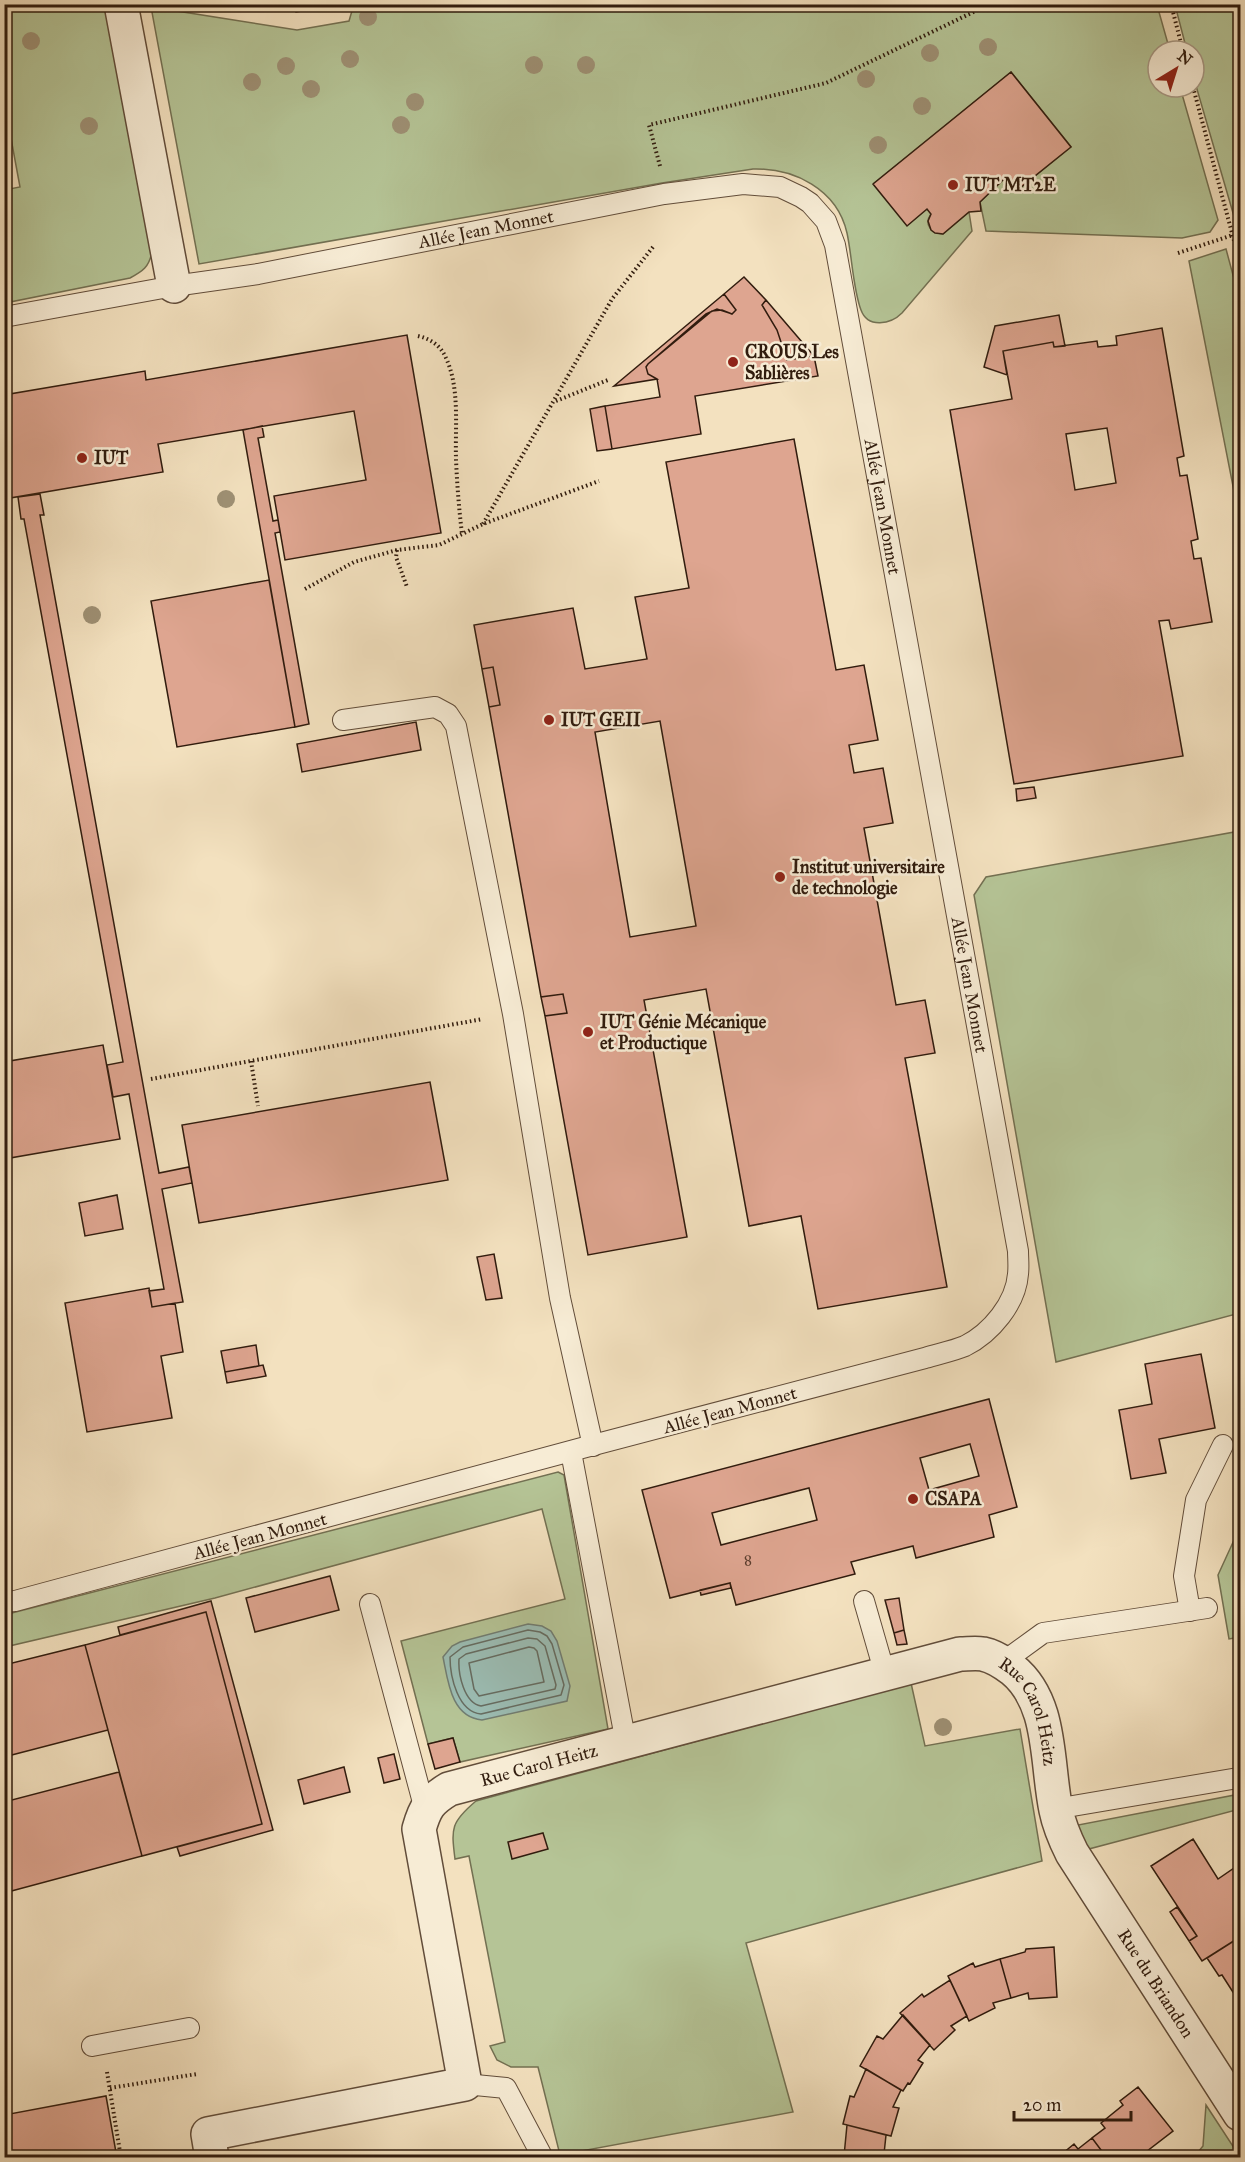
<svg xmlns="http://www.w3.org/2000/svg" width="1245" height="2162" font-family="'IM FELL Great Primer',serif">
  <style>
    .green { fill: #b5c496; stroke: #737052; stroke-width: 1.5 }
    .water { fill: #9bbdb4; stroke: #717d72; stroke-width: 1.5 }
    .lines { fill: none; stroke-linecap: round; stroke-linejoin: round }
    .shore { stroke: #666c61; stroke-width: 1.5 }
    .building { fill: #dea590; stroke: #311c0e; stroke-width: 1.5; fill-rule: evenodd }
    .service-casing { stroke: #624d3a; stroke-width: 22 }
    .minor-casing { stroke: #624d3a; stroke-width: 36 }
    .path { stroke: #311c0e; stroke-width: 4; stroke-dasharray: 1.5 3; stroke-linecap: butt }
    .service { stroke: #f7ecd5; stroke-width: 20 }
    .minor { stroke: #f7ecd5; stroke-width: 33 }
    .tree { fill: #9e9074 }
    .poi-dot { fill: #8f2418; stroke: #f7ecd5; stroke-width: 2 }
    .labels { text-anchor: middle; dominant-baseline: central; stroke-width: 5; stroke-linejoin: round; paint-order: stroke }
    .number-label { font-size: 15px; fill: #5c3e2e }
    .poi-label { font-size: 18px; font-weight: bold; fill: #311c0e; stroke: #f7ecd5; text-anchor: start }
    .street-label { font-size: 18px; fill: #311c0e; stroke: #f7ecd5 }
  </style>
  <rect width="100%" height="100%" fill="#f3e1bf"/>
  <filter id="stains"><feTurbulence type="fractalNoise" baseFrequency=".00333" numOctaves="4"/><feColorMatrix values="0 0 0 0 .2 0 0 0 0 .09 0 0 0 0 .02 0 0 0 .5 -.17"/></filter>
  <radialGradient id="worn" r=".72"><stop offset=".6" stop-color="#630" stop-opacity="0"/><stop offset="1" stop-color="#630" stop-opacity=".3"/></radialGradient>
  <path class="green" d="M354 4 1157 5 1170 51H1158V87H1180L1218 220 1210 232 1182 238 986 231 980 202 1004 179 1015 192 1071 147 1011 72 874 183 907 225 927 209 931 214C923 225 932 233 943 234L969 212 972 231 902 313C891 324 868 329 861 310 853 289 852 256 847 233 837 189 794 168 753 169L662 183 199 264 151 7 297 30 349 21Z
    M5 5H107L152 252C149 267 143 271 130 278L5 303 4 190 20 187 5 106Z
    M1175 5H1240V237L1194 79V51H1187Z
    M1226 249 1240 301V522L1189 261Z
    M1240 831V1313L1056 1362 974 895 986 877Z
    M558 1472 564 1475 608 1729 460 1762 453 1738 428 1744 401 1641 565 1599 542 1509 215 1598 5 1647 4 1615Z
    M1240 1527V1637L1229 1639 1218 1575Z
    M911 1683 925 1746 1020 1729 1042 1861 746 1943 793 2112 560 2155 538 2067H511L497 2060 490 2046 505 2042 469 1856 455 1859C451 1828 451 1822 476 1801Z
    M1240 1794V1809L1085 1850 1078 1825Z
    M1206 2105 1240 2157H1194L1203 2146Z"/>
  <path class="water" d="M528 1624 542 1626 551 1631 557 1641 570 1686 567 1701 482 1720C451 1717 448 1681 443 1657L452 1646 460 1642Z"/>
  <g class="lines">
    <path class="shore" d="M528 1630 540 1632 547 1636 552 1644 564 1685 561 1695 481 1714C458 1712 450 1677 450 1657L463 1647Z
      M528 1638 537 1639 545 1646 556 1685 555 1689 481 1706C464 1703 458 1674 459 1659L466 1654Z
      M529 1647 534 1648 537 1651 544 1682 479 1696 474 1689 469 1663Z"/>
  </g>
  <path class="building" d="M293 4H335V6L296 12Z
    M1011 72 1071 147 1015 192 1004 179 980 202 981 211 969 212 943 234 935 233 931 230 928 221 931 214 927 209 907 226 873 184Z
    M744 277 766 300 762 305 777 330 787 360 814 356 818 376 695 396 701 434 612 449 605 406 660 397 657 379 648 374 646 367 648 364 712 311 722 310 732 314 736 310 724 294Z
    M724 294 736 310 732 314 717 309 706 314 648 364 646 367 648 374 657 379 614 386Z
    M766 300 814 356 787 360 777 330 762 305Z
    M1059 315 1065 346 1054 347 1053 342 1003 351 1007 375 984 367 995 326Z
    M1162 328 1184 456 1177 458 1180 476 1187 475 1198 539 1191 541 1194 559 1201 558 1212 622 1171 629 1169 620 1159 621 1183 756 1014 784 950 410 1012 399 1003 351 1053 342 1054 347 1097 341 1098 347 1117 345 1116 336ZM1107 428 1116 483 1075 490 1066 434Z
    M407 335 441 533 285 560 274 496 366 480 354 411 158 444 163 472 4 499V395L145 371 146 380Z
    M605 406 612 449 597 451 590 409Z
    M262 426 264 437 258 438 273 521 278 520 280 532 275 533 309 724 295 727 243 430Z
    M794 439 836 670 864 665 878 740 849 745 854 773 883 768 893 823 864 828 896 1005 925 1000 935 1053 905 1058 947 1287 818 1309 801 1216 749 1226 706 989 644 1000 687 1237 588 1255 545 1016 567 1013 563 994 541 997 489 707 500 705 493 667 482 669 474 625 573 608 585 669 647 659 635 597 689 588 666 462ZM660 721 696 926 630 937 595 732Z
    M40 494 44 515H40L159 1173 189 1167 192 1183 162 1189 183 1302 152 1307 149 1291 164 1289 129 1094 113 1097 107 1065 123 1062 24 519H21L18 497Z
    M269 580 295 727 177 747 151 601Z
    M493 667 500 705 489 707 482 669Z
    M416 722 421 750 302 772 297 744Z
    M1034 787 1036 798 1017 801 1016 789Z
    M563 994 567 1013 545 1016 541 997Z
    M103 1045 120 1139 4 1159V1062Z
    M430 1082 448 1180 199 1223 182 1125Z
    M117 1195 123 1229 85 1236 79 1203Z
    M494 1254 502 1298 486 1300 477 1257Z
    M149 1288 152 1307 175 1303 183 1352 161 1356 172 1418 87 1432 65 1303Z
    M256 1345 259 1366 225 1372 221 1351Z
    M1201 1354 1215 1428 1159 1439 1166 1473 1131 1479 1119 1410 1152 1404 1145 1364Z
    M263 1365 266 1376 227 1383 225 1372Z
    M989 1399 1017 1507 989 1515 994 1537 916 1558 913 1546 851 1562 855 1574 736 1605 730 1583 670 1598 642 1490ZM970 1444 979 1476 929 1490 920 1458ZM809 1488 817 1520 721 1545 712 1513Z
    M330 1576 339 1610 255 1632 246 1598Z
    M730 1583 731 1588 701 1595 700 1590Z
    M899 1598 904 1630 894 1633 885 1600Z
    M211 1601 273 1830 180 1856 177 1847 262 1824 206 1612 120 1635 118 1627Z
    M206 1612 262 1824 142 1856 85 1645Z
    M904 1630 907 1644 897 1645 894 1633Z
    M85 1645 108 1730 4 1757V1665Z
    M453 1738 460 1762 435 1769 428 1744Z
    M394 1754 400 1779 384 1783 378 1758Z
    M344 1767 350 1792 304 1804 298 1780Z
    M119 1772 142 1856 4 1893V1802Z
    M543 1833 548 1849 512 1859 508 1842Z
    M1193 1839 1218 1879 1240 1864V1937L1202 1961 1189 1941 1197 1936 1151 1866Z
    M1177 1907 1197 1936 1189 1941 1170 1912Z
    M1240 1937V2000H1238L1222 1975 1219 1976 1207 1958Z
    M1054 1947 1057 1997 1029 1999 1028 1993 1011 1998 1000 1959 1025 1952 1026 1949Z
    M1000 1959 1011 1998 993 2003 995 2008 969 2021 948 1976 973 1963 975 1967Z
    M950 1980 967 2016 951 2026 955 2030 934 2050 900 2013 922 1994 924 1997Z
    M903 2015 930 2045 918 2060 923 2063 910 2084 908 2083 903 2091 860 2066 877 2036 883 2039Z
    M866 2069 901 2090 893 2107 899 2108 891 2136 843 2124 850 2096 854 2097Z
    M1138 2087 1173 2131 1138 2158H1107L1092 2138 1105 2128 1101 2123 1123 2105 1120 2101Z
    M106 2096 117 2158H4V2115Z
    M847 2125 886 2135 884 2154 890 2153V2158H840L844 2156Z
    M1092 2138 1107 2158H1057L1074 2144 1078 2149Z"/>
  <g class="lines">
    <g class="service-casing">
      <g id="service">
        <path id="s1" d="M4 317 174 286 258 274 664 194 743 184 780 187 801 197 810 203 826 221 835 245 1018 1251C1018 1258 1019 1266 1018 1274 1016 1303 991 1333 965 1346 953 1351 938 1354 925 1358L582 1448 15 1601 4 1602"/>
        <path d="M343 720 435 707 448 714 456 726 513 1014 560 1298 593 1446"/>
        <path d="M571 1452 626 1743"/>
        <path d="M864 1601 885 1674"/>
        <path d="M370 1604 425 1810"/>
        <path d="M1190 1611 1184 1576 1196 1500 1223 1445"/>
        <path d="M1003 1662 1043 1633 1207 1608"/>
        <path d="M1055 1809 1238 1778"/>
        <path d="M92 2046 189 2028"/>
        <path d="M465 2084 506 2088 543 2158"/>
      </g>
    </g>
    <g class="minor-casing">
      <g id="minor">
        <path d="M121 4 174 286"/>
        <path id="s2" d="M212 2158 208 2134 465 2084 419 1829C425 1808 429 1801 449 1789L960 1654C967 1654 976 1653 983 1654 993 1656 1004 1663 1012 1669 1053 1702 1046 1763 1056 1810 1059 1825 1065 1839 1072 1853L1240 2114"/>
      </g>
    </g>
    <path class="path" d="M1171 4 1183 51
      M4 74 12 72
      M1193 87 1240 263
      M660 166 649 125 826 83 990 4
      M1178 253 1233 235
      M418 336C431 339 441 346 446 358 460 388 455 427 456 459 457 484 459 509 462 534
      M556 401 608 380
      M483 524 612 299 653 247
      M397 550 396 557 407 587
      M305 589 354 562 397 550 439 545 483 524 599 481
      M251 1061 258 1106
      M151 1079 483 1019
      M107 2072 121 2158
      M110 2088 197 2074"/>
    <use href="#service" class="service"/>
    <use href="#minor" class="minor"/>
  </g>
  <g class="tree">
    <circle cx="368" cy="17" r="9"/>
    <circle cx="31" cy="41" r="9"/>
    <circle cx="988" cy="47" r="9"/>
    <circle cx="930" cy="53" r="9"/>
    <circle cx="350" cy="59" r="9"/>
    <circle cx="534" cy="65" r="9"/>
    <circle cx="586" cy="65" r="9"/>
    <circle cx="286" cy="66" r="9"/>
    <circle cx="866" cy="79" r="9"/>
    <circle cx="252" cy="82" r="9"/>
    <circle cx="311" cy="89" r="9"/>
    <circle cx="415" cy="102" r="9"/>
    <circle cx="922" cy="106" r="9"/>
    <circle cx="401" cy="125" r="9"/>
    <circle cx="89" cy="126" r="9"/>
    <circle cx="878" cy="145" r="9"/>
    <circle cx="226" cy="499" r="9"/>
    <circle cx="92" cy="615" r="9"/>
    <circle cx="943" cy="1727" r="9"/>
  </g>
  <g class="poi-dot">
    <circle cx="953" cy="185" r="6"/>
    <circle cx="733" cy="362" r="6"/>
    <circle cx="82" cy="458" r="6"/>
    <circle cx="549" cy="720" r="6"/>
    <circle cx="780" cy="877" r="6"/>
    <circle cx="588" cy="1032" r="6"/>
    <circle cx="913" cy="1499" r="6"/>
  </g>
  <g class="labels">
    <g class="number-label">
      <text x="748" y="1560">8</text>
    </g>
    <g class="poi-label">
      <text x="965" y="185">IUT MT2E</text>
      <text x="745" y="352">CROUS Les<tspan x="745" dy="21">Sablières</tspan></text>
      <text x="94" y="458">IUT</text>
      <text x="561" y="720">IUT GEII</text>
      <text x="792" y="867">Institut universitaire<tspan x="792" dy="21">de technologie</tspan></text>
      <text x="600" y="1022">IUT Génie Mécanique<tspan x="600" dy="21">et Productique</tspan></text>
      <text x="925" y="1499">CSAPA</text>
    </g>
    <g class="street-label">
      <text stroke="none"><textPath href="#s1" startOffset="490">Allée Jean Monnet</textPath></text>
      <text stroke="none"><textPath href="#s1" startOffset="1138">Allée Jean Monnet</textPath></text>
      <text stroke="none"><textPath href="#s1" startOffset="1624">Allée Jean Monnet</textPath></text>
      <text transform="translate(730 1410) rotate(-15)">Allée Jean Monnet</text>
      <text transform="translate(260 1536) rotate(-15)">Allée Jean Monnet</text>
      <text stroke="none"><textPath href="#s2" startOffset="1228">Rue Carol Heitz</textPath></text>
      <text stroke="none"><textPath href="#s2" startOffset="690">Rue Carol Heitz</textPath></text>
      <text stroke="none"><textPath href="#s2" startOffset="1534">Rue du Briandon</textPath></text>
    </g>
  </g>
  <rect width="1245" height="2162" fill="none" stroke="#f3e1bf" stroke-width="24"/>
  <rect x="6" y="6" width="1233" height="2150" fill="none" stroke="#311c0e" stroke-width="3"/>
  <rect x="12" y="12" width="1221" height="2138" fill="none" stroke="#311c0e" stroke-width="1.5"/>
  <g transform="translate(1176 69) rotate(38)"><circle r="28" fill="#f7ecd5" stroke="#a89985" stroke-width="1.5"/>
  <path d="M0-4.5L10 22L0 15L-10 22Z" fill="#8f2418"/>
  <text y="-9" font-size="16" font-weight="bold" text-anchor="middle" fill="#311c0e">N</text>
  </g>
  <path d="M1014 2111v9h117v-9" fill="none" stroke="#311c0e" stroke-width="3"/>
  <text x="1023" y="2111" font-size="18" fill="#311c0e" stroke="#f7ecd5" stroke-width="4.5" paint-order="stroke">20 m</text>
  <rect width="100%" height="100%" filter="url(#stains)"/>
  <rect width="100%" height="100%" fill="url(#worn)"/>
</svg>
